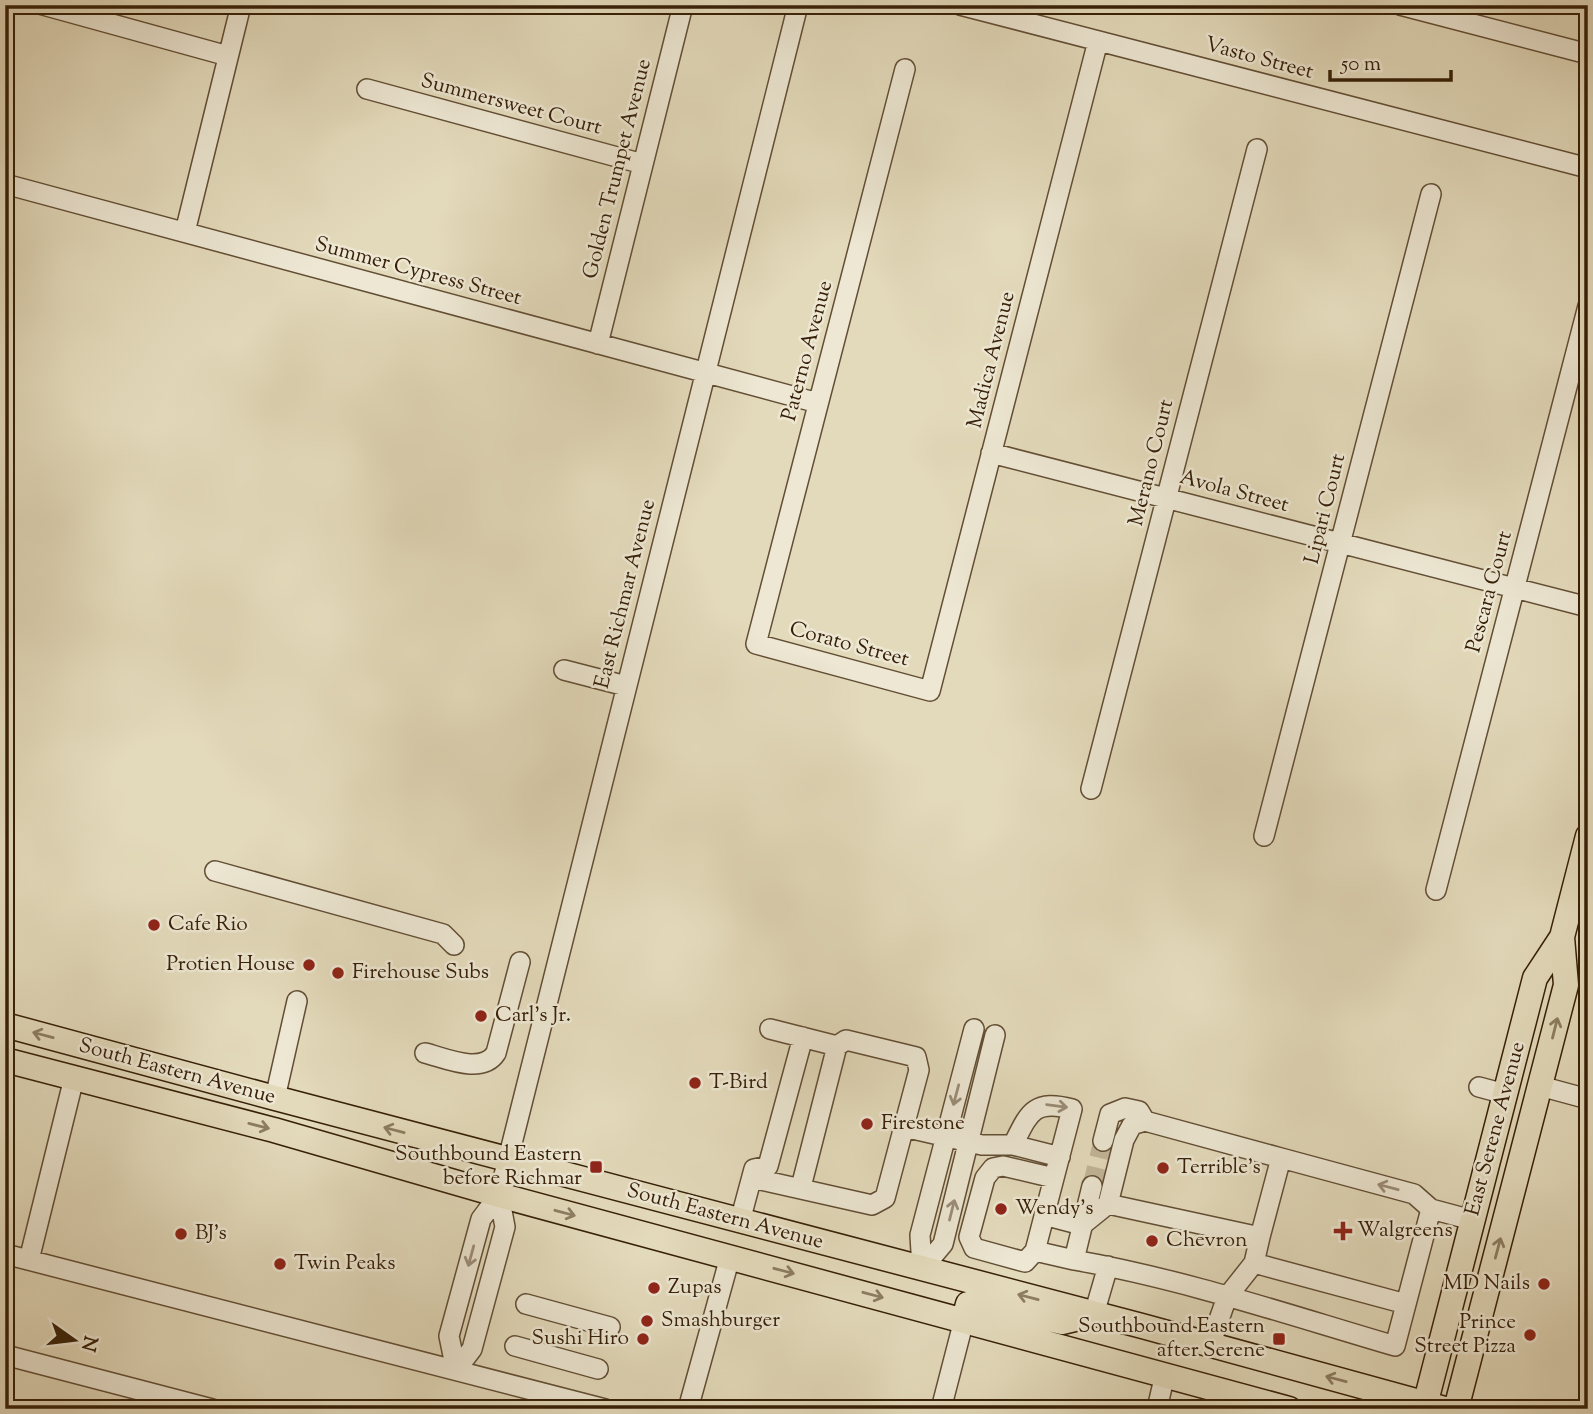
<svg xmlns="http://www.w3.org/2000/svg" width="1593" height="1414" font-family="'Sorts Mill Goudy',serif">
  <style>
    .lines { fill: none; stroke-linecap: round; stroke-linejoin: round }
    .minor-tunnel { stroke: #c1b597; stroke-width: 19; stroke-dasharray: 19 10; stroke-linecap: butt }
    .minor-casing { stroke: #624e35; stroke-width: 22 }
    .major-casing { stroke: #372008; stroke-width: 27 }
    .minor { stroke: #ede7d3; stroke-width: 19 }
    .major { stroke: #e3dabb; stroke-width: 24 }
    .oneway { stroke: #8d7d62 }
    .oneway2 { stroke: #9b8d78 }
    .poi-dot { fill: #8f2418; stroke: #ede7d3; stroke-width: 2.5 }
    .labels { text-anchor: middle; dominant-baseline: central; stroke-width: 5; stroke-linejoin: round; paint-order: stroke }
    .street-label { font-size: 21px; fill: #372008; stroke: #ede7d3 }
    .poi-label { font-size: 21px; fill: #372008; stroke: #ede7d3; text-anchor: start }
  </style>
  <rect width="100%" height="100%" fill="#e3dabb"/>
  <filter id="stains"><feTurbulence type="fractalNoise" baseFrequency=".00286" numOctaves="4"/><feColorMatrix values="0 0 0 0 .2 0 0 0 0 .09 0 0 0 0 .02 0 0 0 .5 -.17"/></filter>
  <radialGradient id="worn" r=".72"><stop offset=".6" stop-color="#630" stop-opacity="0"/><stop offset="1" stop-color="#630" stop-opacity=".3"/></radialGradient>
  <g class="lines">
    <path class="minor-tunnel" d="M1092 1186 1103 1141"/>
    <g class="minor-casing">
      <path id="minor" d="M43 5 228 56
        M960 5 1588 168
        M1400 5 1588 54
        M905 69 756 644 930 691 1098 41
        M367 89 643 164
        M5 184 818 403
        M185 232 241 5
        M598 344 683 5
        M991 453 1588 607
        M564 670 626 686
        M1091 789 1257 149
        M1264 836 1431 194
        M215 871 443 934 454 945
        M1436 890 1588 306
        M425 1053C445 1058 482 1075 496 1053L520 962
        M1540 1086 1588 1099
        M1479 1087 1505 1094
        M275 1098 297 1001
        M904 1127 982 1145H1013L1060 1157
        M1103 1141 1110 1114 1125 1108 1139 1111 1145 1121
        M1013 1145C1029 1113 1033 1099 1072 1109L1035 1251 1025 1262 974 1248 969 1237 985 1178 993 1168 1003 1166 1054 1178
        M1281 1158 1414 1194 1431 1209 1472 1220
        M752 1178 872 1205 885 1198 919 1070 916 1057 846 1040 837 1046 770 1029
        M1092 1186 1074 1260C1183 1279 1289 1315 1395 1346L1431 1209
        M801 1187 837 1046
        M1108 1204 1124 1140 1132 1125 1145 1121 1281 1158 1260 1237
        M1044 1215 1082 1225
        M740 1221 754 1169 768 1166 803 1037
        M1082 1225 1108 1204 1260 1237 1254 1263 1406 1304
        M1035 1251 1074 1260
        M5 1254 605 1409
        M29 1260 74 1078
        M922 1269 943 1244 995 1035
        M922 1269 920 1235 974 1029
        M526 1304 610 1327
        M1094 1314 1108 1266
        M1210 1345 1227 1297 1254 1263
        M515 1346 598 1369
        M5 1355 212 1409
        M456 1370 449 1336 481 1219 499 1195 798 5
        M456 1370 472 1349 505 1227 499 1195
        M688 1409 730 1257
        M941 1409 964 1320
        M1157 1409 1165 1374"/>
    </g>
    <g class="major-casing">
      <path id="major" d="M5 1025 275 1098 1142 1326 1445 1409
        M5 1060 274 1130 499 1195 1289 1409
        M964 1320 968 1304 978 1303 1062 1322 1087 1316
        M1424 1409 1535 978 1562 937 1588 836
        M1456 1409 1566 985 1562 937"/>
    </g>
    <use href="#minor" class="minor"/>
    <use href="#major" class="major"/>
  </g>
  <defs><path id="oneway-shaft" d="M-6 0H5M1.5-3L5.5 0L1.5 3" fill="none" stroke-width="1.6" stroke-linecap="round" stroke-linejoin="round" transform="scale(1.75)"/></defs>
  <g class="oneway">
    <use href="#oneway-shaft" transform="translate(1555 1028) rotate(-76)"/>
    <use href="#oneway-shaft" transform="translate(43 1035) rotate(-165)"/>
    <use href="#oneway-shaft" transform="translate(259 1126) rotate(14)"/>
    <use href="#oneway-shaft" transform="translate(394 1130) rotate(-165)"/>
    <use href="#oneway-shaft" transform="translate(565 1213) rotate(15)"/>
    <use href="#oneway-shaft" transform="translate(1498 1248) rotate(-75)"/>
    <use href="#oneway-shaft" transform="translate(784 1271) rotate(15)"/>
    <use href="#oneway-shaft" transform="translate(873 1295) rotate(15)"/>
    <use href="#oneway-shaft" transform="translate(1028 1297) rotate(-165)"/>
    <use href="#oneway-shaft" transform="translate(1336 1379) rotate(-165)"/>
  </g>
  <g class="oneway2">
    <use href="#oneway-shaft" transform="translate(956 1095) rotate(105)"/>
    <use href="#oneway-shaft" transform="translate(1057 1106) rotate(8)"/>
    <use href="#oneway-shaft" transform="translate(1388 1187) rotate(-165)"/>
    <use href="#oneway-shaft" transform="translate(952 1210) rotate(-76)"/>
    <use href="#oneway-shaft" transform="translate(471 1256) rotate(105)"/>
  </g>
  <g class="poi-dot">
    <circle cx="154" cy="925" r="7"/>
    <circle cx="309" cy="965" r="7"/>
    <circle cx="338" cy="973" r="7"/>
    <circle cx="481" cy="1016" r="7"/>
    <circle cx="695" cy="1083" r="7"/>
    <circle cx="867" cy="1124" r="7"/>
    <rect x="589" y="1160" width="14" height="14" rx="3.5"/>
    <circle cx="1163" cy="1168" r="7"/>
    <circle cx="1001" cy="1209" r="7"/>
    <path d="M1339.5 1220.5h7v7h7v7h-7v7h-7v-7h-7v-7h7z"/>
    <circle cx="181" cy="1234" r="7"/>
    <circle cx="1152" cy="1241" r="7"/>
    <circle cx="280" cy="1264" r="7"/>
    <circle cx="1544" cy="1284" r="7"/>
    <circle cx="654" cy="1288" r="7"/>
    <circle cx="647" cy="1321" r="7"/>
    <circle cx="1530" cy="1335" r="7"/>
    <circle cx="643" cy="1339" r="7"/>
    <rect x="1272" y="1332" width="14" height="14" rx="3.5"/>
  </g>
  <g class="labels">
    <g class="street-label">
      <text transform="translate(1259 59) rotate(15)">Vasto Street</text>
      <text transform="translate(511 105) rotate(15)">Summersweet Court</text>
      <text transform="translate(618 169) rotate(-76)">Golden Trumpet Avenue</text>
      <text transform="translate(418 272) rotate(15)">Summer Cypress Street</text>
      <text transform="translate(808 351) rotate(-75)">Paterno Avenue</text>
      <text transform="translate(992 360) rotate(-76)">Madica Avenue</text>
      <text transform="translate(1152 463) rotate(-76)">Merano Court</text>
      <text transform="translate(1234 492) rotate(15)">Avola Street</text>
      <text transform="translate(1326 509) rotate(-76)">Lipari Court</text>
      <text transform="translate(1490 592) rotate(-75)">Pescara Court</text>
      <text transform="translate(626 594) rotate(-76)">East Richmar Avenue</text>
      <text transform="translate(849 645) rotate(15)">Corato Street</text>
      <text transform="translate(177 1072) rotate(15)">South Eastern Avenue</text>
      <text transform="translate(1496 1129) rotate(-75)">East Serene Avenue</text>
      <text transform="translate(725 1217) rotate(15)">South Eastern Avenue</text>
    </g>
    <g class="poi-label">
      <text x="168" y="925">Cafe Rio</text>
      <text x="295" y="965" text-anchor="end">Protien House</text>
      <text x="352" y="973">Firehouse Subs</text>
      <text x="495" y="1016">Carl's Jr.</text>
      <text x="709" y="1083">T-Bird</text>
      <text x="881" y="1124">Firestone</text>
      <text x="582" y="1155" text-anchor="end">Southbound Eastern<tspan x="582" dy="24">before Richmar</tspan></text>
      <text x="1177" y="1168">Terrible's</text>
      <text x="1015" y="1209">Wendy's</text>
      <text x="1357" y="1231">Walgreens</text>
      <text x="195" y="1234">BJ's</text>
      <text x="1166" y="1241">Chevron</text>
      <text x="294" y="1264">Twin Peaks</text>
      <text x="1530" y="1284" text-anchor="end">MD Nails</text>
      <text x="668" y="1288">Zupas</text>
      <text x="661" y="1321">Smashburger</text>
      <text x="1516" y="1323" text-anchor="end">Prince<tspan x="1516" dy="24">Street Pizza</tspan></text>
      <text x="1265" y="1327" text-anchor="end">Southbound Eastern<tspan x="1265" dy="24">after Serene</tspan></text>
      <text x="629" y="1339" text-anchor="end">Sushi Hiro</text>
    </g>
  </g>
  <rect width="1593" height="1414" fill="none" stroke="#e3dabb" stroke-width="28"/>
  <rect x="7" y="7" width="1579" height="1400" fill="none" stroke="#372008" stroke-width="3.5"/>
  <rect x="14" y="14" width="1565" height="1386" fill="none" stroke="#372008" stroke-width="2"/>
  <g transform="translate(74 1340) rotate(104)" stroke="#ede7d3" stroke-width="5" paint-order="stroke">
  <path d="M0-5L12 26L0 18L-12 26Z" fill="#372008"/>
  <text y="-10" font-size="19" font-weight="bold" text-anchor="middle" fill="#372008">N</text>
  </g>
  <path d="M1330 70v10h121v-10" fill="none" stroke="#372008" stroke-width="3.5"/>
  <text x="1341" y="70" font-size="21" fill="#372008" stroke="#ede7d3" stroke-width="5" paint-order="stroke">50 m</text>
  <rect width="100%" height="100%" filter="url(#stains)"/>
  <rect width="100%" height="100%" fill="url(#worn)"/>
</svg>
